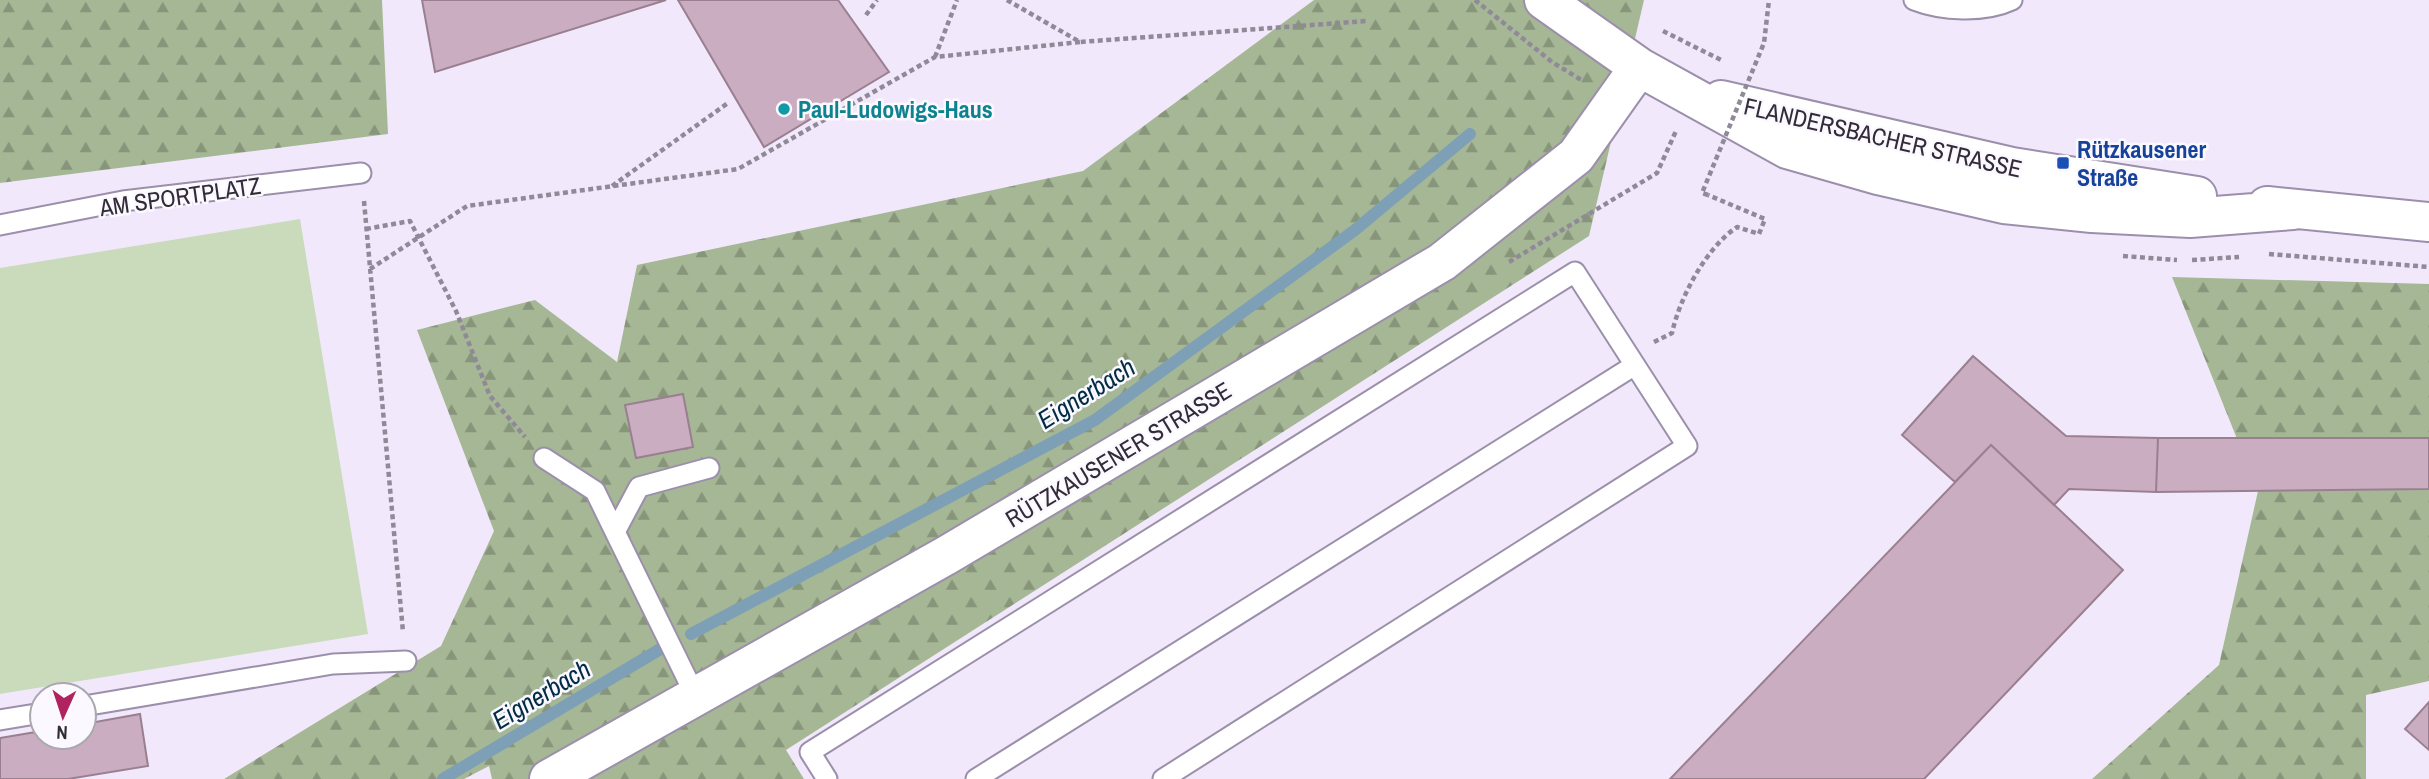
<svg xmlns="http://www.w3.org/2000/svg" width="2429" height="779" font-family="'Archivo Narrow',sans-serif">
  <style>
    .forest { fill: url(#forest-firs) }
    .pitch { fill: #cadbbb }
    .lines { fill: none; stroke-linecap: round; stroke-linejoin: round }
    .stream { stroke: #7ea0b7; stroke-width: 12 }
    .building { fill: #caadc1; stroke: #9a7f91; stroke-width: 2 }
    .lane-casing { stroke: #9c8fab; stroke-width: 23 }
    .secondary-casing { stroke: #9c8fab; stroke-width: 42 }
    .path { stroke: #908998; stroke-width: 4.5; stroke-dasharray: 5 3.5; stroke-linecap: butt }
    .lane { stroke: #fff; stroke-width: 19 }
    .secondary { stroke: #fff; stroke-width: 38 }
    .path-bridge { stroke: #908998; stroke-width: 4.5; stroke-dasharray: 5 3.5; stroke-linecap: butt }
    .culture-dot { fill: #0f9aa8; stroke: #fbf9ff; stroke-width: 2.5 }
    .transit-dot { fill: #1a4fb4; stroke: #fbf9ff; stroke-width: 2.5 }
    .labels { text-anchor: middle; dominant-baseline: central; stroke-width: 5; stroke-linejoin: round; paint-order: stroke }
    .culture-label { font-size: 24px; font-weight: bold; fill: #0d838f; stroke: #fbf9ff; text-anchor: start }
    .street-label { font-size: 24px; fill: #312c37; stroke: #fbf9ff }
    .transit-label { font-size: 24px; font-weight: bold; fill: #164399; stroke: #fbf9ff; text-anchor: start }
    .water-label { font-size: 26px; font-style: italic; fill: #002d45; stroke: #fbf9ff }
  </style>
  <defs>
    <pattern id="forest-firs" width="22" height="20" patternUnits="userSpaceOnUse" patternTransform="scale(1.75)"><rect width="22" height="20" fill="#a5b795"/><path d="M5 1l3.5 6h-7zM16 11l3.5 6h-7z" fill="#87957a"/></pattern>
  </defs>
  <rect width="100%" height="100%" fill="#f1e9fb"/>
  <path class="forest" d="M0 0H382L388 134 0 183Z
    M1314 0H1644L1589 236 786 750 804 779H492L489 766 464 779H224L441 646 494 531 417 330 535 300 617 362 637 265 1083 171Z
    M2172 277 2429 284V681L2366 695V779H2092L2219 665 2258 491Z"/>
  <path class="pitch" d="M300 219 368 634 0 694V268Z"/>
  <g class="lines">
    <path class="stream" d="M691 634 1095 420 1355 230 1470 134
      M443 779 662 648"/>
  </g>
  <path class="building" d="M422 0H666L435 72Z
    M678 0H838L889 72 764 147Z
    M1973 356 2066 436 2158 438 2156 492 2069 489 2054 505 1991 445 1955 482 1902 435Z
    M683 394 693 447 636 458 625 405Z
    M2158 438H2429V489L2156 492Z
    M1991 445 2123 570 1924 779H1670Z
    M2429 702V750L2405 729Z
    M140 714 148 766 68 779H0V738L42 731V737H84V724Z"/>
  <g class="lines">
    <g class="lane-casing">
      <path id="lane" d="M1914 0C1942 11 1984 13 2012 0
        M0 225 123 201 361 173
        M544 458 595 491 615 532
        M696 697 615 532 639 487 709 468
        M84 706 333 664 406 661
        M0 720 42 713
        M827 779 810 752 1575 272 1687 446 1163 779
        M976 779 1635 365"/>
    </g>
    <g class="secondary-casing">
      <path id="secondary" d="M1544 0 1639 67 1787 149 1878 175 2004 204 2092 213 2190 218 2293 210
        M1721 100 2012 167 2197 196
        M2267 206 2429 222
        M549 779 947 555 1442 262 1576 156 1639 67"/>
    </g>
    <path class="path" d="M1007 0 1080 42 1367 21
      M1475 0 1552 62 1583 81
      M866 15 877 0
      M1663 31 1721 60
      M935 57 957 0
      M612 186 728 103
      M364 201 403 632
      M366 229 410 221 456 311 490 396 525 437
      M2269 254 2429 267
      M2123 256 2177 260
      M2192 260 2239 257
      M1509 262 1657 173 1676 131
      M370 269 467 206 738 169 935 57 1080 42
      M1654 342 1672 333C1680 297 1706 248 1737 227L1759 234 1765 219 1708 195"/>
    <use href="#lane" class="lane"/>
    <use href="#secondary" class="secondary"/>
    <path class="path-bridge" d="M1708 195 1702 193 1764 43 1769 0"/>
  </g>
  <circle class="culture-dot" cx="784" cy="109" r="7"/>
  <rect class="transit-dot" x="2056" y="156" width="14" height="14" rx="3.5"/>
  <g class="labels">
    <g class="culture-label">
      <text x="798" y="109">Paul-Ludowigs-Haus</text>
    </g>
    <g class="street-label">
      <text transform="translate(1883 137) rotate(13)">FLANDERSBACHER STRASSE</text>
      <text transform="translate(180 196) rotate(-8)">AM SPORTPLATZ</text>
      <text transform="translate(1118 454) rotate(-31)">RÜTZKAUSENER STRASSE</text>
    </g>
    <g class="transit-label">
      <text x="2077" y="149">Rützkausener<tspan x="2077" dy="28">Straße</tspan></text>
    </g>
    <g class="water-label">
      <text transform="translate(1086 393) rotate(-32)">Eignerbach</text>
      <text transform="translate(541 694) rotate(-31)">Eignerbach</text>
    </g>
  </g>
  <g transform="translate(63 716) rotate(183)"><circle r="33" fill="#fbf9ff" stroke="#aaa7af" stroke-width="2"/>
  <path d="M0-5L12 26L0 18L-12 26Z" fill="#af235f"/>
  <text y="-10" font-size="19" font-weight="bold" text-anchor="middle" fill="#312c37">N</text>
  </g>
</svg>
